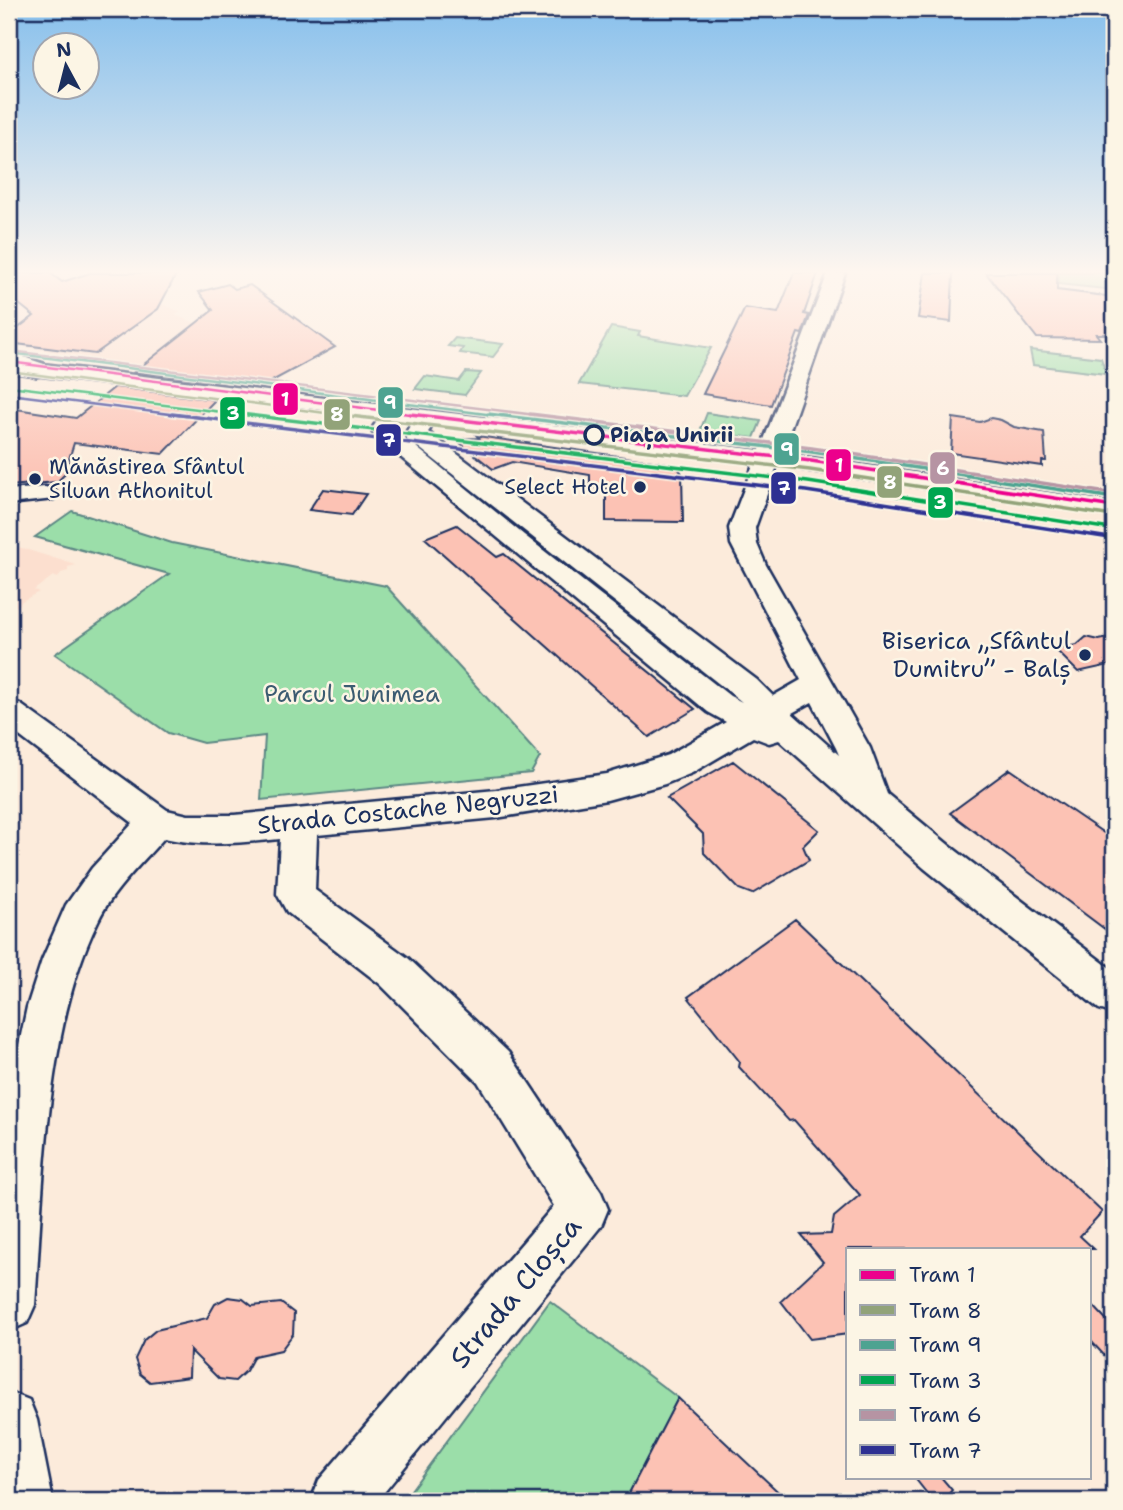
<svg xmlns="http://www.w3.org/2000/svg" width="1123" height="1510" font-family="'Shantell Sans',sans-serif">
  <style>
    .built { fill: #fcdfcf }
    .green { fill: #9bdea9; stroke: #5b8684; stroke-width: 2 }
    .building { fill: #fcc2b4; stroke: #1b2f5e; stroke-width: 2 }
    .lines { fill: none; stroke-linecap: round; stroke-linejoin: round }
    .minor-casing { stroke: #1b2f5e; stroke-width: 5 }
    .major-casing { stroke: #1b2f5e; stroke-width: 6 }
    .minor { fill: #fcf5e5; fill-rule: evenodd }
    .major { fill: #fcf5e5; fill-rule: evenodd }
    .tram-1-far1-casing { stroke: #fcf5e5; stroke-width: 5 }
    .tram-1-casing { stroke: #fcf5e5; stroke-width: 7 }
    .tram-2-far1-casing { stroke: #fcf5e5; stroke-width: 5 }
    .tram-2-casing { stroke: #fcf5e5; stroke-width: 7 }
    .tram-3-far1-casing { stroke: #fcf5e5; stroke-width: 5 }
    .tram-3-casing { stroke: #fcf5e5; stroke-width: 7 }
    .tram-4-far1-casing { stroke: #fcf5e5; stroke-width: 5 }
    .tram-4-casing { stroke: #fcf5e5; stroke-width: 7 }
    .tram-5-far1-casing { stroke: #fcf5e5; stroke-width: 5 }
    .tram-5-casing { stroke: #fcf5e5; stroke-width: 7 }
    .tram-6-far1-casing { stroke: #fcf5e5; stroke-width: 5 }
    .tram-6-casing { stroke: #fcf5e5; stroke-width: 7 }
    .tram-1-far1 { stroke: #ec008c; stroke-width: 2.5 }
    .tram-1 { stroke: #ec008c; stroke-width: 3.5 }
    .tram-2-far1 { stroke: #92a379; stroke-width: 2.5 }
    .tram-2 { stroke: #92a379; stroke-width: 3.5 }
    .tram-3-far1 { stroke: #4ea391; stroke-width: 2.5 }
    .tram-3 { stroke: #4ea391; stroke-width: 3.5 }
    .tram-4-far1 { stroke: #00a650; stroke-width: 2.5 }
    .tram-4 { stroke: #00a650; stroke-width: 3.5 }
    .tram-5-far1 { stroke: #b694a3; stroke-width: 2.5 }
    .tram-5 { stroke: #b694a3; stroke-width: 3.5 }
    .tram-6-far1 { stroke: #2e3092; stroke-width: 2.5 }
    .tram-6 { stroke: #2e3092; stroke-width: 3.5 }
    .stop-dot { fill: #fcf5e5; stroke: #1b2f5e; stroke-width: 3.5 }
    .poi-dot { fill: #1b2f5e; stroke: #fcf5e5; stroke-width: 2.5 }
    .labels { text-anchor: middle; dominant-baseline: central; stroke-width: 5; stroke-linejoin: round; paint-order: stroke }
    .far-stop-label { font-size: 21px; font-weight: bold; fill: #1b2f5e; stroke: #fcf5e5; text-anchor: start }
    .far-poi-label { font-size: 21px; fill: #1b2f5e; stroke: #fcf5e5; text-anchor: start }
    .poi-label { font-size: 24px; fill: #1b2f5e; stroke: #fcf5e5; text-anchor: end }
    .park-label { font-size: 24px; fill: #3b5b71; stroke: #fcf5e5 }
    .street-label { font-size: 24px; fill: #1b2f5e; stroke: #fcf5e5 }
    .near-street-label { font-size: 28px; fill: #1b2f5e; stroke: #fcf5e5 }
    .line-badge { stroke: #fcf5e5; stroke-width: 2.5 }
    .badge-label { font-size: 19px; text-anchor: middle; font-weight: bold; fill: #fff }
  </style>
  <rect width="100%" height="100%" fill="#fcebdb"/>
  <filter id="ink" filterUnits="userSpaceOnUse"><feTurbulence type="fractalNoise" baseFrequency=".0143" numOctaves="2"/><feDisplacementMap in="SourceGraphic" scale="14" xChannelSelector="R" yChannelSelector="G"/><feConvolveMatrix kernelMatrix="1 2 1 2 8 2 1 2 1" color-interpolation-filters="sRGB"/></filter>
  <g filter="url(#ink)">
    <path class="built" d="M9 273H56L86 296 119 286 181 312 175 315 216 331 154 369 9 344Z
      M9 544 76 565 68 567V571L61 573 58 578 53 576 34 590 39 592 22 601 18 607 9 604Z"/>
    <path class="green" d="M1058 273H1114V290L1059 284Z
      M611 327 640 332 638 336 711 348 684 396 579 384Z
      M455 338 503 344 493 357 460 353 463 348 448 346Z
      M1030 350 1101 358 1106 374 1033 365Z
      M466 372 481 373 465 395 415 389 425 376 459 381Z
      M317 389 459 408 445 409 318 396 315 393Z
      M707 413 761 421 754 438 700 431Z
      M433 456 728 688 722 693 427 458Z
      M72 511 172 543 386 586 540 757 531 773 261 800 265 736 203 743 168 733 55 654 169 574 35 537Z
      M550 1301 678 1398 625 1501H403Z"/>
    <path class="building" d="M9 273H50L62 282 90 273H177L158 309 95 354 9 343V335L34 316 9 296Z
      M794 273H818L804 314 809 315 802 334 798 333 771 405 703 394 745 308 778 313Z
      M925 273H953L951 322 918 318Z
      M986 273H1057V290L1114 297V334H1096L1100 339 1037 338Z
      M228 284 235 289 250 285 335 347 263 386 134 372 213 310 199 292Z
      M115 387 215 400 163 454 74 443 64 475 57 482 9 486V408L76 418Z
      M953 418 980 422 991 418 1001 420 1014 427 1044 432 1046 461H1042V466L951 453Z
      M477 436 667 463 677 467 682 473 683 522 606 521V488L590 487V475L512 462 493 469 455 439 479 438Z
      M323 489 366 494 352 515 309 510Z
      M457 525 497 557 504 554 695 709 649 737 425 538Z
      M1086 637 1099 640 1114 637V664L1078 672 1055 649 1077 645Z
      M733 761 819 830 803 846 809 860 752 894 739 889 704 853 703 834 667 798Z
      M1010 769 1114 840V936L950 813Z
      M795 919 1102 1212 1080 1236 1094 1249H848V1334L810 1339 781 1301 823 1262 801 1235 831 1234 834 1217 860 1195 794 1120 789 1121 739 1067 740 1062 688 997Z
      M228 1297 243 1299 252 1306 281 1303 294 1313 293 1334 281 1350 254 1356 246 1371 235 1381 219 1379 190 1350 189 1377 150 1382 140 1374 135 1359 144 1340 156 1330 207 1318 215 1304Z
      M1090 1302 1114 1328V1366L1090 1340Z
      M678 1398 788 1501H625Z
      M914 1477H941L952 1490 943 1501H933Z"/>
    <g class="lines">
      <g class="minor-casing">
        <path id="minor" d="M828 273H845L782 452 1114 502V516L777 466 755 528 757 544 766 565 870 748 887 794 950 846 1114 971V1014L1099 1009 924 868 779 740 769 743 753 737 692 773 665 784 607 800 496 818 317 835 315 890 408 958 508 1052 601 1192 608 1209 601 1226 377 1501H311L319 1480 554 1206 478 1082 380 984 287 912 277 894 280 839C241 843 203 847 164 838 141 864 113 890 98 921 44 1031 44 1184 35 1305L27 1323 9 1331V1092L27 1007 42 960 66 905 92 868 133 823 9 728V701L20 704 167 810 188 815H234L496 790 607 774 668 755 726 722 708 712 374 435 371 430 380 417 9 372V360L760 450ZM400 420 413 421 405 434 408 439 742 702 730 696 524 535 394 429ZM434 424 754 463 729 528 731 544 801 680 773 696 757 680 428 432ZM812 702 836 748 839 755 792 713Z
          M45 487 54 489 57 494 54 499 9 504V490Z
          M9 1392 29 1400 37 1420 53 1501H9Z"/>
      </g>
      <g class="major-casing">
        <path id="major" d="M9 352 44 364 48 369 44 374 36 376 9 367Z"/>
      </g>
      <use href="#minor" class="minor"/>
      <use href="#major" class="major"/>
      <g class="tram-1-far1-casing">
        <path id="tram-1-far1" d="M9 362 425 416"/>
      </g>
      <g class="tram-1-casing">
        <path id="tram-1" d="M410 414 811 461 1114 507"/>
      </g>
      <g class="tram-2-far1-casing">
        <path id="tram-2-far1" d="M9 371 348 416"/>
      </g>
      <g class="tram-2-casing">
        <path id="tram-2" d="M333 414 810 470 1113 516"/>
      </g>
      <g class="tram-3-far1-casing">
        <path id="tram-3-far1" d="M10 353 502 416"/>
      </g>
      <g class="tram-3-casing">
        <path id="tram-3" d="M488 414 812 452 1114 498"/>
      </g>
      <g class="tram-4-far1-casing">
        <path id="tram-4-far1" d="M9 386 255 416"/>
      </g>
      <g class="tram-4-casing">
        <path id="tram-4" d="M240 414 808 482 1111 529"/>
      </g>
      <g class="tram-5-far1-casing">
        <path id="tram-5-far1" d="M11 351 544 416"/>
      </g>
      <g class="tram-5-casing">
        <path id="tram-5" d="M530 414 812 448 1114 494"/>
      </g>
      <g class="tram-6-far1-casing">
        <path id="tram-6-far1" d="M9 394 186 416"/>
      </g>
      <g class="tram-6-casing">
        <path id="tram-6" d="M172 414 806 491 1110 538"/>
      </g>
      <use href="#tram-1-far1" class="tram-1-far1"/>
      <use href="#tram-1" class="tram-1"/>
      <use href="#tram-2-far1" class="tram-2-far1"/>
      <use href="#tram-2" class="tram-2"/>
      <use href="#tram-3-far1" class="tram-3-far1"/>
      <use href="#tram-3" class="tram-3"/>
      <use href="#tram-4-far1" class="tram-4-far1"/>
      <use href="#tram-4" class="tram-4"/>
      <use href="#tram-5-far1" class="tram-5-far1"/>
      <use href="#tram-5" class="tram-5"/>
      <use href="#tram-6-far1" class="tram-6-far1"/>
      <use href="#tram-6" class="tram-6"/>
    </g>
  </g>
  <linearGradient id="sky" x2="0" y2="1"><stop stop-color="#86bfec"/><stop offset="0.56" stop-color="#fef6ef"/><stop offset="1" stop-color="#fef6ef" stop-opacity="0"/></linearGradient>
  <rect width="1123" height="485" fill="url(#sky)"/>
  <circle class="stop-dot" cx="594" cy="435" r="9"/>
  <g class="poi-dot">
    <circle cx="35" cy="479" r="7"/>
    <circle cx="640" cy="487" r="7"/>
    <circle cx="1085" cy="655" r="7"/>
  </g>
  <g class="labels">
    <g class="far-stop-label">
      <text x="610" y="435">Piața Unirii</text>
    </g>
    <g class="far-poi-label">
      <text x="49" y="467">Mănăstirea Sfântul<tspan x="49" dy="24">Siluan Athonitul</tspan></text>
      <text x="626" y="487" text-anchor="end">Select Hotel</text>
    </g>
    <g class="poi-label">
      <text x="1071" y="641">Biserica „Sfântul<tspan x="1071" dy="28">Dumitru” - Balș</tspan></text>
    </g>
    <g class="park-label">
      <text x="352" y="694">Parcul Junimea</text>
    </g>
    <g class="street-label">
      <text transform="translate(408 810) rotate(-6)">Strada Costache Negruzzi</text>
    </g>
    <g class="near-street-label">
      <text transform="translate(515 1292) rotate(-50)">Strada Cloșca</text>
    </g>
  </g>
  <g class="line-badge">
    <rect x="272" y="382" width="27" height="34" rx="7" fill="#ec008c"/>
    <rect x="377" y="386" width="27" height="33" rx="7" fill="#4ea391"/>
    <rect x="219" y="396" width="27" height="34" rx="7" fill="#00a650"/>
    <rect x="323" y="398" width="28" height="33" rx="7" fill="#92a379"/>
    <rect x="375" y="423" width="27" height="34" rx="7" fill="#2e3092"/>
    <rect x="773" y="432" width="27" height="34" rx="7" fill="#4ea391"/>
    <rect x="825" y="448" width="27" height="34" rx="7" fill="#ec008c"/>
    <rect x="929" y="451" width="27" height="34" rx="7" fill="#b694a3"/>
    <rect x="876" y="465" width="27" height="34" rx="7" fill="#92a379"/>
    <rect x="770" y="471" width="27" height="34" rx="7" fill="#2e3092"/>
    <rect x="927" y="486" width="27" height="33" rx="7" fill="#00a650"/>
  </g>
  <g class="badge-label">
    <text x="285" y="406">1</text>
    <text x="390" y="409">9</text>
    <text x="233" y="420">3</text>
    <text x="337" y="421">8</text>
    <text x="389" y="447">7</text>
    <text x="787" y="456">9</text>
    <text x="839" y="472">1</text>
    <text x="943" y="475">6</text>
    <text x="890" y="489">8</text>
    <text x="784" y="495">7</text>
    <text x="940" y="509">3</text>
  </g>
  <rect width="1123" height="1510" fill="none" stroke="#fcf5e5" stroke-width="35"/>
  <rect x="18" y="18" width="1088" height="1475" fill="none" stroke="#1b2f5e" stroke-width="2.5" filter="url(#ink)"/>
  <rect x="846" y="1248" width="245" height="231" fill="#fcf5e5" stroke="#a2a6af" stroke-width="2"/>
  <rect x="860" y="1270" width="35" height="10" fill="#ec008c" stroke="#a2a6af" stroke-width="2"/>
  <text x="909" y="1282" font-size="21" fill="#1b2f5e">Tram 1</text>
  <rect x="860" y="1305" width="35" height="10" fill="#92a379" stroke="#a2a6af" stroke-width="2"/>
  <text x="909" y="1318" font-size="21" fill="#1b2f5e">Tram 8</text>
  <rect x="860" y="1340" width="35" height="10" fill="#4ea391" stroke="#a2a6af" stroke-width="2"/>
  <text x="909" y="1352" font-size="21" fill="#1b2f5e">Tram 9</text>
  <rect x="860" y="1375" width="35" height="10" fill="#00a650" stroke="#a2a6af" stroke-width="2"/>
  <text x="909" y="1388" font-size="21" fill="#1b2f5e">Tram 3</text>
  <rect x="860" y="1410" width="35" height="10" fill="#b694a3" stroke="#a2a6af" stroke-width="2"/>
  <text x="909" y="1422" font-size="21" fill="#1b2f5e">Tram 6</text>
  <rect x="860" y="1445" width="35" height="10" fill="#2e3092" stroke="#a2a6af" stroke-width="2"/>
  <text x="909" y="1458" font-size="21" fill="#1b2f5e">Tram 7</text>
  <g transform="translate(66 66) rotate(353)"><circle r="33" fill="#fcf5e5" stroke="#a2a6af" stroke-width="2"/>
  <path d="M0-5L12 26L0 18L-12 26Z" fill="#1b2f5e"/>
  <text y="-10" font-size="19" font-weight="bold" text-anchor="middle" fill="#1b2f5e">N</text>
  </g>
</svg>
